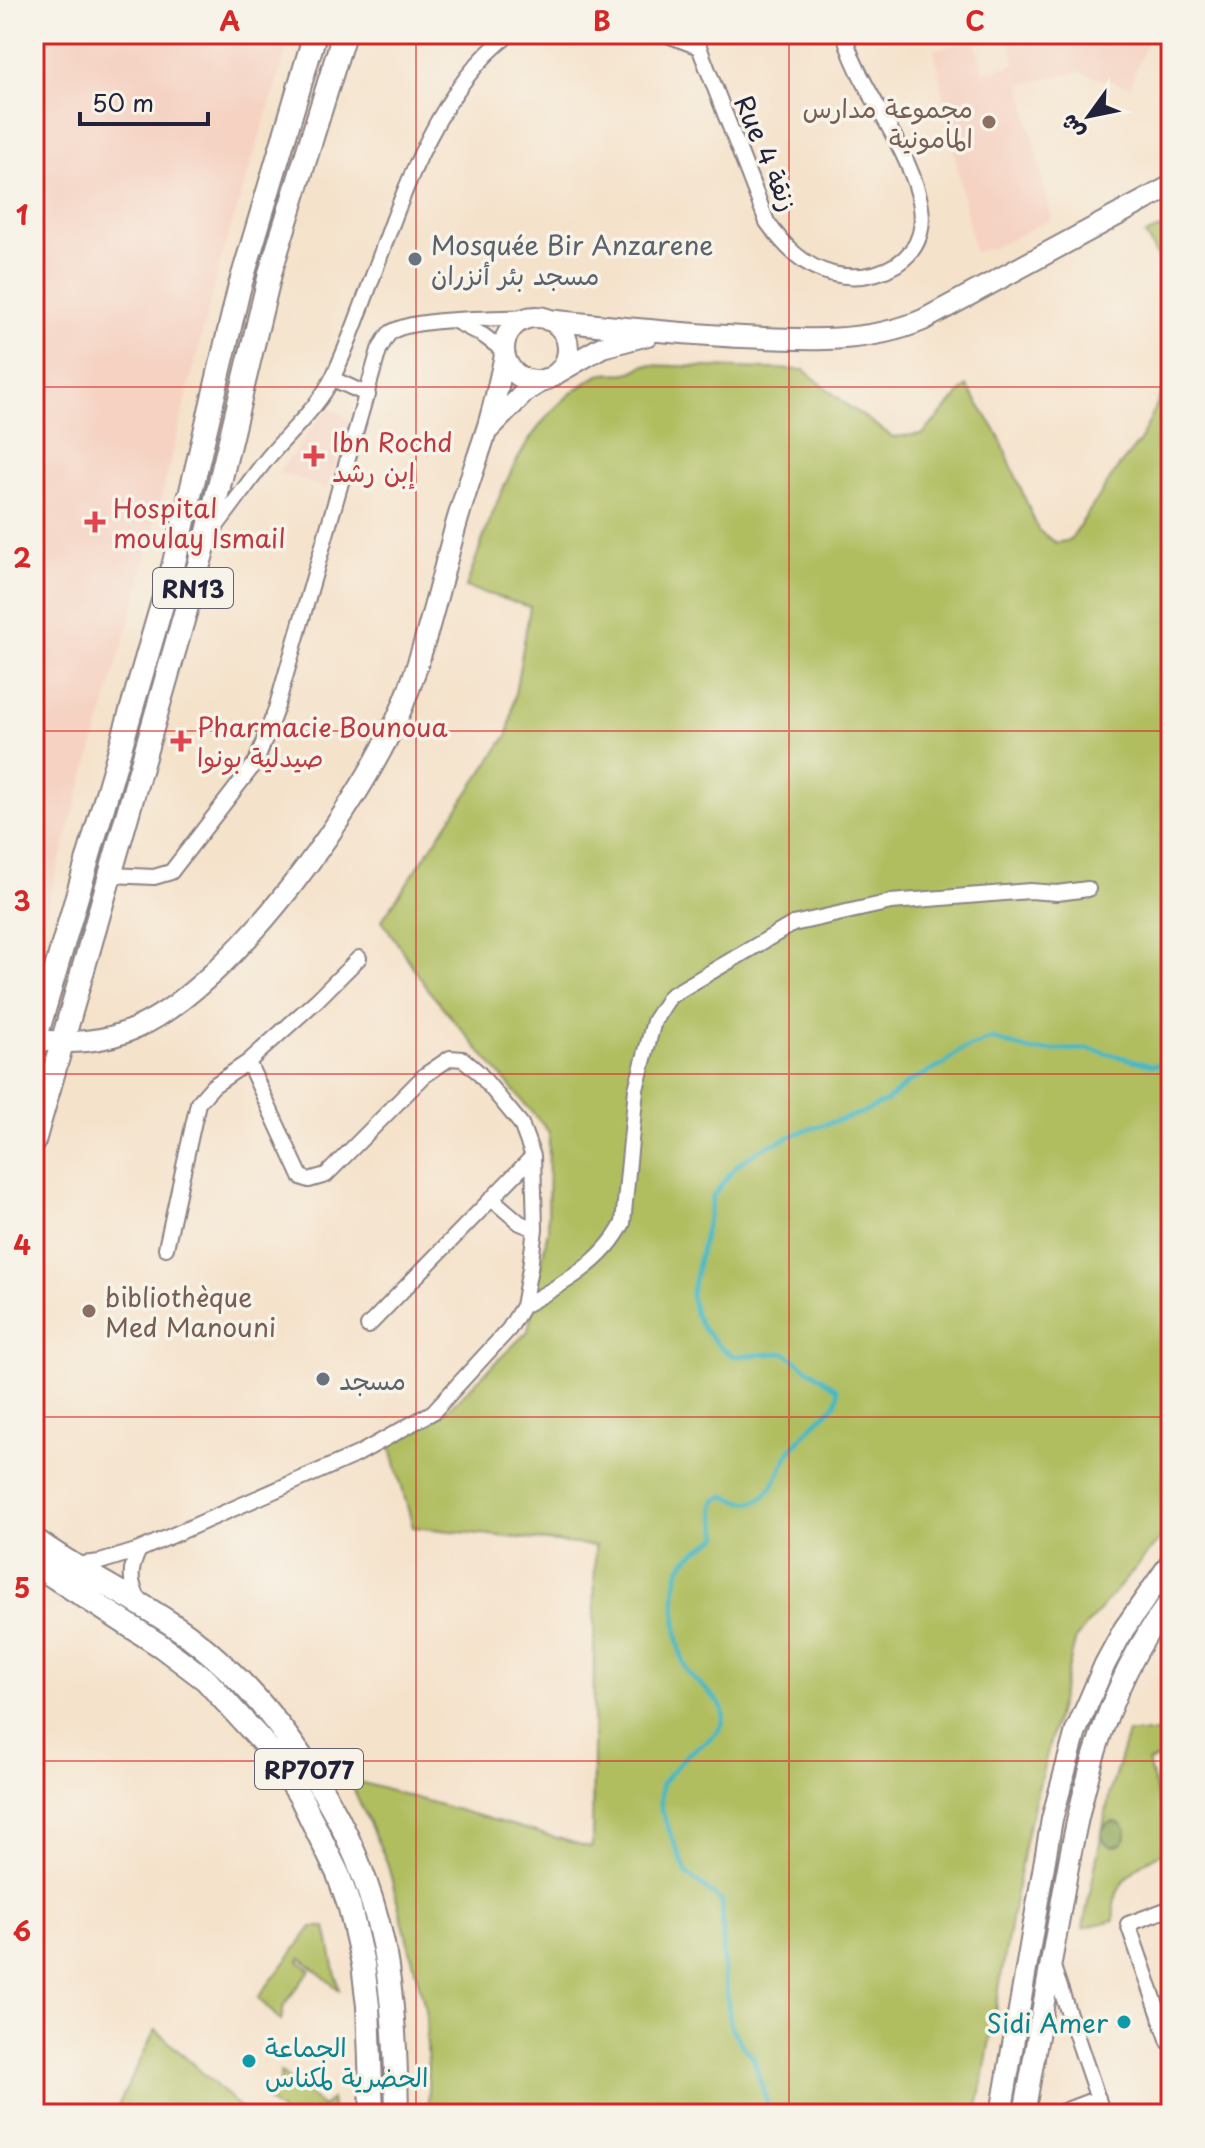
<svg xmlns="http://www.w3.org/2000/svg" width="1205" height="2148" font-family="'Playpen Sans','Playpen Sans Arabic',sans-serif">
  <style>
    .built { fill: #f5d2c2 }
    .green { fill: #b0be61; stroke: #69704e; stroke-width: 2 }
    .forest { fill: #8ca557; stroke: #576449; stroke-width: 2 }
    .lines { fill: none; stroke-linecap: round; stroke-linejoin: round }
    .stream { stroke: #49b8bf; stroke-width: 5 }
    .minor-casing { stroke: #8c8283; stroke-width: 18 }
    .secondary-casing { stroke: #8c8283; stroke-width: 24 }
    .primary-casing { stroke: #8c8283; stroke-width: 26 }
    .minor { stroke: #fff; stroke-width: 14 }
    .secondary { stroke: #fff; stroke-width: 20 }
    .primary { stroke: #fff; stroke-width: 22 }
    .grid { fill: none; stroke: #d62828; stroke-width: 2; stroke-opacity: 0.55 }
    .education-dot { fill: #8d6e63; stroke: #f7f3e8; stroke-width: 3 }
    .worship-dot { fill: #6b7280; stroke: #f7f3e8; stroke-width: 3 }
    .health-dot { fill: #e0444e; stroke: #f7f3e8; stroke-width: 3 }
    .culture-dot { fill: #0f9aa8; stroke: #f7f3e8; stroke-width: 3 }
    .labels { text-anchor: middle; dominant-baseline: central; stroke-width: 7; stroke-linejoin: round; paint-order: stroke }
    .shield { fill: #f7f3e8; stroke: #62616f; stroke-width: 2 }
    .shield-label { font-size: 24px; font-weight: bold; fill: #22223b }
    .education-label { font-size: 26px; fill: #785e54; stroke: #f7f3e8; text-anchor: end }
    .street-label { font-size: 26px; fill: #22223b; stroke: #f7f3e8 }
    .worship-label { font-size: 26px; fill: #5b616d; stroke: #f7f3e8; text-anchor: start }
    .health-label { font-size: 26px; fill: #be3a42; stroke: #f7f3e8; text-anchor: start }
    .culture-label { font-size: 26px; fill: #0d838f; stroke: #f7f3e8; text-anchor: end }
    .neatline { fill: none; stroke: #d62828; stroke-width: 3 }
    .grid-label { font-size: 26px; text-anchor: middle; font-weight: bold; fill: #d62828 }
  </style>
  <rect width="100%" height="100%" fill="#f7f3e8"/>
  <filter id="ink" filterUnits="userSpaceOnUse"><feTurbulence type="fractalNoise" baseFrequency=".0125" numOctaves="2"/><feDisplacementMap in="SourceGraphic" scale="16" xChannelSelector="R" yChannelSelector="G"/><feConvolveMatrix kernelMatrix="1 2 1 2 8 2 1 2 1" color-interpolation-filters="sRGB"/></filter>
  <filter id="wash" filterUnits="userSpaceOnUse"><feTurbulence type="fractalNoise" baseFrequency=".006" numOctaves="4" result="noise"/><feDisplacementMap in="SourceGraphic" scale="32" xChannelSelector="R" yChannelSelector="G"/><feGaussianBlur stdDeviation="1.8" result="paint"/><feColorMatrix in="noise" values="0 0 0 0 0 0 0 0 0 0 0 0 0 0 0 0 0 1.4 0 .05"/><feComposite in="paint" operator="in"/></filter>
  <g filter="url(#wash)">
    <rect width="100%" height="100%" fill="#f5e2cb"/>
    <path class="built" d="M34 34H292L218 269 137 596 34 950Z
      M1008 34 1149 35 1130 87 1079 72 1021 84 1052 219 992 248 974 252 934 50 975 40 983 70 992 71 1016 64Z
      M328 408 350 419 327 489 279 472Z"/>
    <path class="green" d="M1171 224V316C1167 285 1162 260 1145 235Z
      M644 365 804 370 847 405 893 437 923 434 967 386 999 436 1038 530 1056 543 1070 540 1117 469 1140 441 1171 374V1526L1076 1638 1025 1841 977 2114H429L426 2011 387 1862 349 1779 592 1848 595 1546 413 1527 390 1445 445 1412 528 1331 548 1230 549 1132 429 991 382 920 508 734 530 607 466 587C494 509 519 419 597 376 606 371 617 375 627 373 633 372 639 368 644 365Z
      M1128 1733H1171V1755L1148 1762 1167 1831 1171 1830V1849C1150 1856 1120 1876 1115 1900 1113 1906 1114 1914 1114 1920L1083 1928 1110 1792Z
      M312 1927H326L339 1990 301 1958 299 1961 310 1970 284 2005 281 2021 258 1998Z
      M155 2030H156L247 2114H114Z
      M280 2072 323 2107 331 2099 333 2114H284L266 2100 275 2092 280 2093Z"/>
    <path class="forest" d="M1102 1834a12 12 0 1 1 24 0a12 12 0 1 1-24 0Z"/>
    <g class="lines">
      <path class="stream" d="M767 2114 768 2107 753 2056 742 2045 731 2027 724 1973 722 1901 687 1874 661 1810V1785C669 1776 676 1765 685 1757 695 1747 717 1738 722 1724 731 1701 697 1687 687 1670 676 1650 670 1587 681 1567 689 1551 707 1547 719 1536L713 1507 715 1501 724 1496C735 1499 749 1507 760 1499 775 1490 781 1465 790 1451 797 1443 804 1435 811 1427 821 1413 841 1409 837 1389L785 1353 734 1356 722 1349 704 1330 695 1314 691 1295 713 1196 736 1166 759 1150 803 1131 859 1114 887 1101 909 1082 945 1064 959 1051 992 1039 1033 1051 1089 1049 1152 1065 1171 1064"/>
    </g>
  </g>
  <g filter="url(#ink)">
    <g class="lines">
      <g class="minor-casing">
        <path id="minor" d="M665 34 699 47
          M699 34V47L767 222C784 246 804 267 833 274 855 279 877 276 897 264 972 215 854 94 845 34
          M457 322 484 336 504 351
          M333 379 368 395
          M211 533C230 509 247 484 266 460 288 433 319 407 334 375 383 271 414 105 510 34
          M111 875 154 877 171 872 256 762 276 709 379 350C382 346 385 338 389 334 406 317 502 319 530 317
          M492 1199 520 1223 535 1229
          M166 1248 198 1103 213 1086 248 1062
          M523 1306C560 1286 604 1262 623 1223L636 1089 654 1021 670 996 793 924 891 902 1030 891 1057 893 1088 889
          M368 1326 533 1156
          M139 1550C129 1570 129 1582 140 1602
          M74 1565 100 1562 139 1550 358 1454 433 1412 509 1329 523 1306 530 1268 535 1229 533 1156 521 1124 478 1072 463 1059 450 1058 425 1075 326 1175 309 1180 301 1177 248 1062 317 1000 359 958
          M1053 1967 1103 2114
          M1169 2042 1128 1924 1171 1908
          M1056 2114 1098 2098"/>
      </g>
      <g class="secondary-casing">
        <path id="secondary" d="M504 349a32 32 0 1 1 64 0a32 32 0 1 1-64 0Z
          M548 320C613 327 678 334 743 337 803 340 867 344 923 320L1171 186
          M557 373 602 347 648 335
          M489 429 526 391 545 379
          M35 1039C68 1045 105 1042 136 1028 233 985 363 802 403 705 425 650 440 583 456 525 465 493 476 463 486 432 494 408 499 381 505 356
          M1001 2114 1052 1819 1076 1731 1105 1664 1124 1629 1171 1562
          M1024 2114C1035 2052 1046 1991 1057 1929 1077 1813 1097 1695 1171 1600"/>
      </g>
      <g class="primary-casing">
        <path id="primary" d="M34 1044 173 567 239 289 315 34
          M34 1141 206 540 271 270 344 34
          M34 1539C83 1575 140 1600 189 1636 283 1708 359 1828 383 1944 394 2001 396 2057 397 2114
          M34 1564 161 1646 206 1680 275 1756 301 1798 338 1874 350 1908 363 1964 368 2006 372 2114"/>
      </g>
      <use href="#minor" class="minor"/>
      <use href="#secondary" class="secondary"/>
      <use href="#primary" class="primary"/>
    </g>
  </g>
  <path class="grid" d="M416 34V2114M789 34V2114M34 387H1171M34 731H1171M34 1074H1171M34 1417H1171M34 1761H1171"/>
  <g class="education-dot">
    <circle cx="989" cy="122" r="8"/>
    <circle cx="89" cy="1311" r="8"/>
  </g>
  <g class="worship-dot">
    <circle cx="415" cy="259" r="8"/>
    <circle cx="323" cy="1379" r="8"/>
  </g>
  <g class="health-dot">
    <path d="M310 444h8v8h8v8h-8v8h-8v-8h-8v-8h8z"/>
    <path d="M91 510h8v8h8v8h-8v8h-8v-8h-8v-8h8z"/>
    <path d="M177 729h8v8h8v8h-8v8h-8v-8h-8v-8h8z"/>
  </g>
  <g class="culture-dot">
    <circle cx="1124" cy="2022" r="8"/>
    <circle cx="249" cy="2061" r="8"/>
  </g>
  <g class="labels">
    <g class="shield">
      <rect x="153" y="568" width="80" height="40" rx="6"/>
      <rect x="255" y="1749" width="108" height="40" rx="6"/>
    </g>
    <g class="shield-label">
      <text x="193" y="588">RN13</text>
      <text x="309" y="1769">RP7077</text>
    </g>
    <g class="education-label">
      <text x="973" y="107">مجموعة مدارس<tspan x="973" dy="30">المامونية</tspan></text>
      <text x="105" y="1296" text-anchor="start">bibliothèque<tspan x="105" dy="30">Med Manouni</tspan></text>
    </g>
    <g class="street-label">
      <text transform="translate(767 153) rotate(67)">Rue 4 زنقة</text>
    </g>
    <g class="worship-label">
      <text x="431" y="244">Mosquée Bir Anzarene<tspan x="431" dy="30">مسجد بئر أنزران</tspan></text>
      <text x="339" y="1379">مسجد</text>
    </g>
    <g class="health-label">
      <text x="332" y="441">Ibn Rochd<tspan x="332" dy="30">إبن رشد</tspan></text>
      <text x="113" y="507">Hospital<tspan x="113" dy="30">moulay Ismail</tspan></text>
      <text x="197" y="726">Pharmacie Bounoua<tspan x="197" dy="30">صيدلية بونوا</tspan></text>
    </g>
    <g class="culture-label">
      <text x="1108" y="2022">Sidi Amer</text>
      <text x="265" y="2046" text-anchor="start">الجماعة<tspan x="265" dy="30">الحضرية لمكناس</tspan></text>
    </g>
  </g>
  <rect width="1205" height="2148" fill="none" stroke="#f7f3e8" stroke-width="88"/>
  <g transform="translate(1089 116) rotate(237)" stroke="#f7f3e8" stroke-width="6" paint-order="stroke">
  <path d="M0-6L14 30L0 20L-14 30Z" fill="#22223b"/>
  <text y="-12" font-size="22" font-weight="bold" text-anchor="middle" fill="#22223b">ش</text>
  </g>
  <path d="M80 112v12h128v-12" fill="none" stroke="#22223b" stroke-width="4"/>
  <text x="92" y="112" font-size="24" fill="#22223b" stroke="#f7f3e8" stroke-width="6" paint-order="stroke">50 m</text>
  <rect x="44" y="44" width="1117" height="2060" class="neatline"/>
  <g class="grid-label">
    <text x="230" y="31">A</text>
    <text x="602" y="31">B</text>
    <text x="975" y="31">C</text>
    <text x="22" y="225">1</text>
    <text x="22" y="568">2</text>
    <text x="22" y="911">3</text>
    <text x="22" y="1255">4</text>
    <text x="22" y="1598">5</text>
    <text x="22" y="1941">6</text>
  </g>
</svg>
